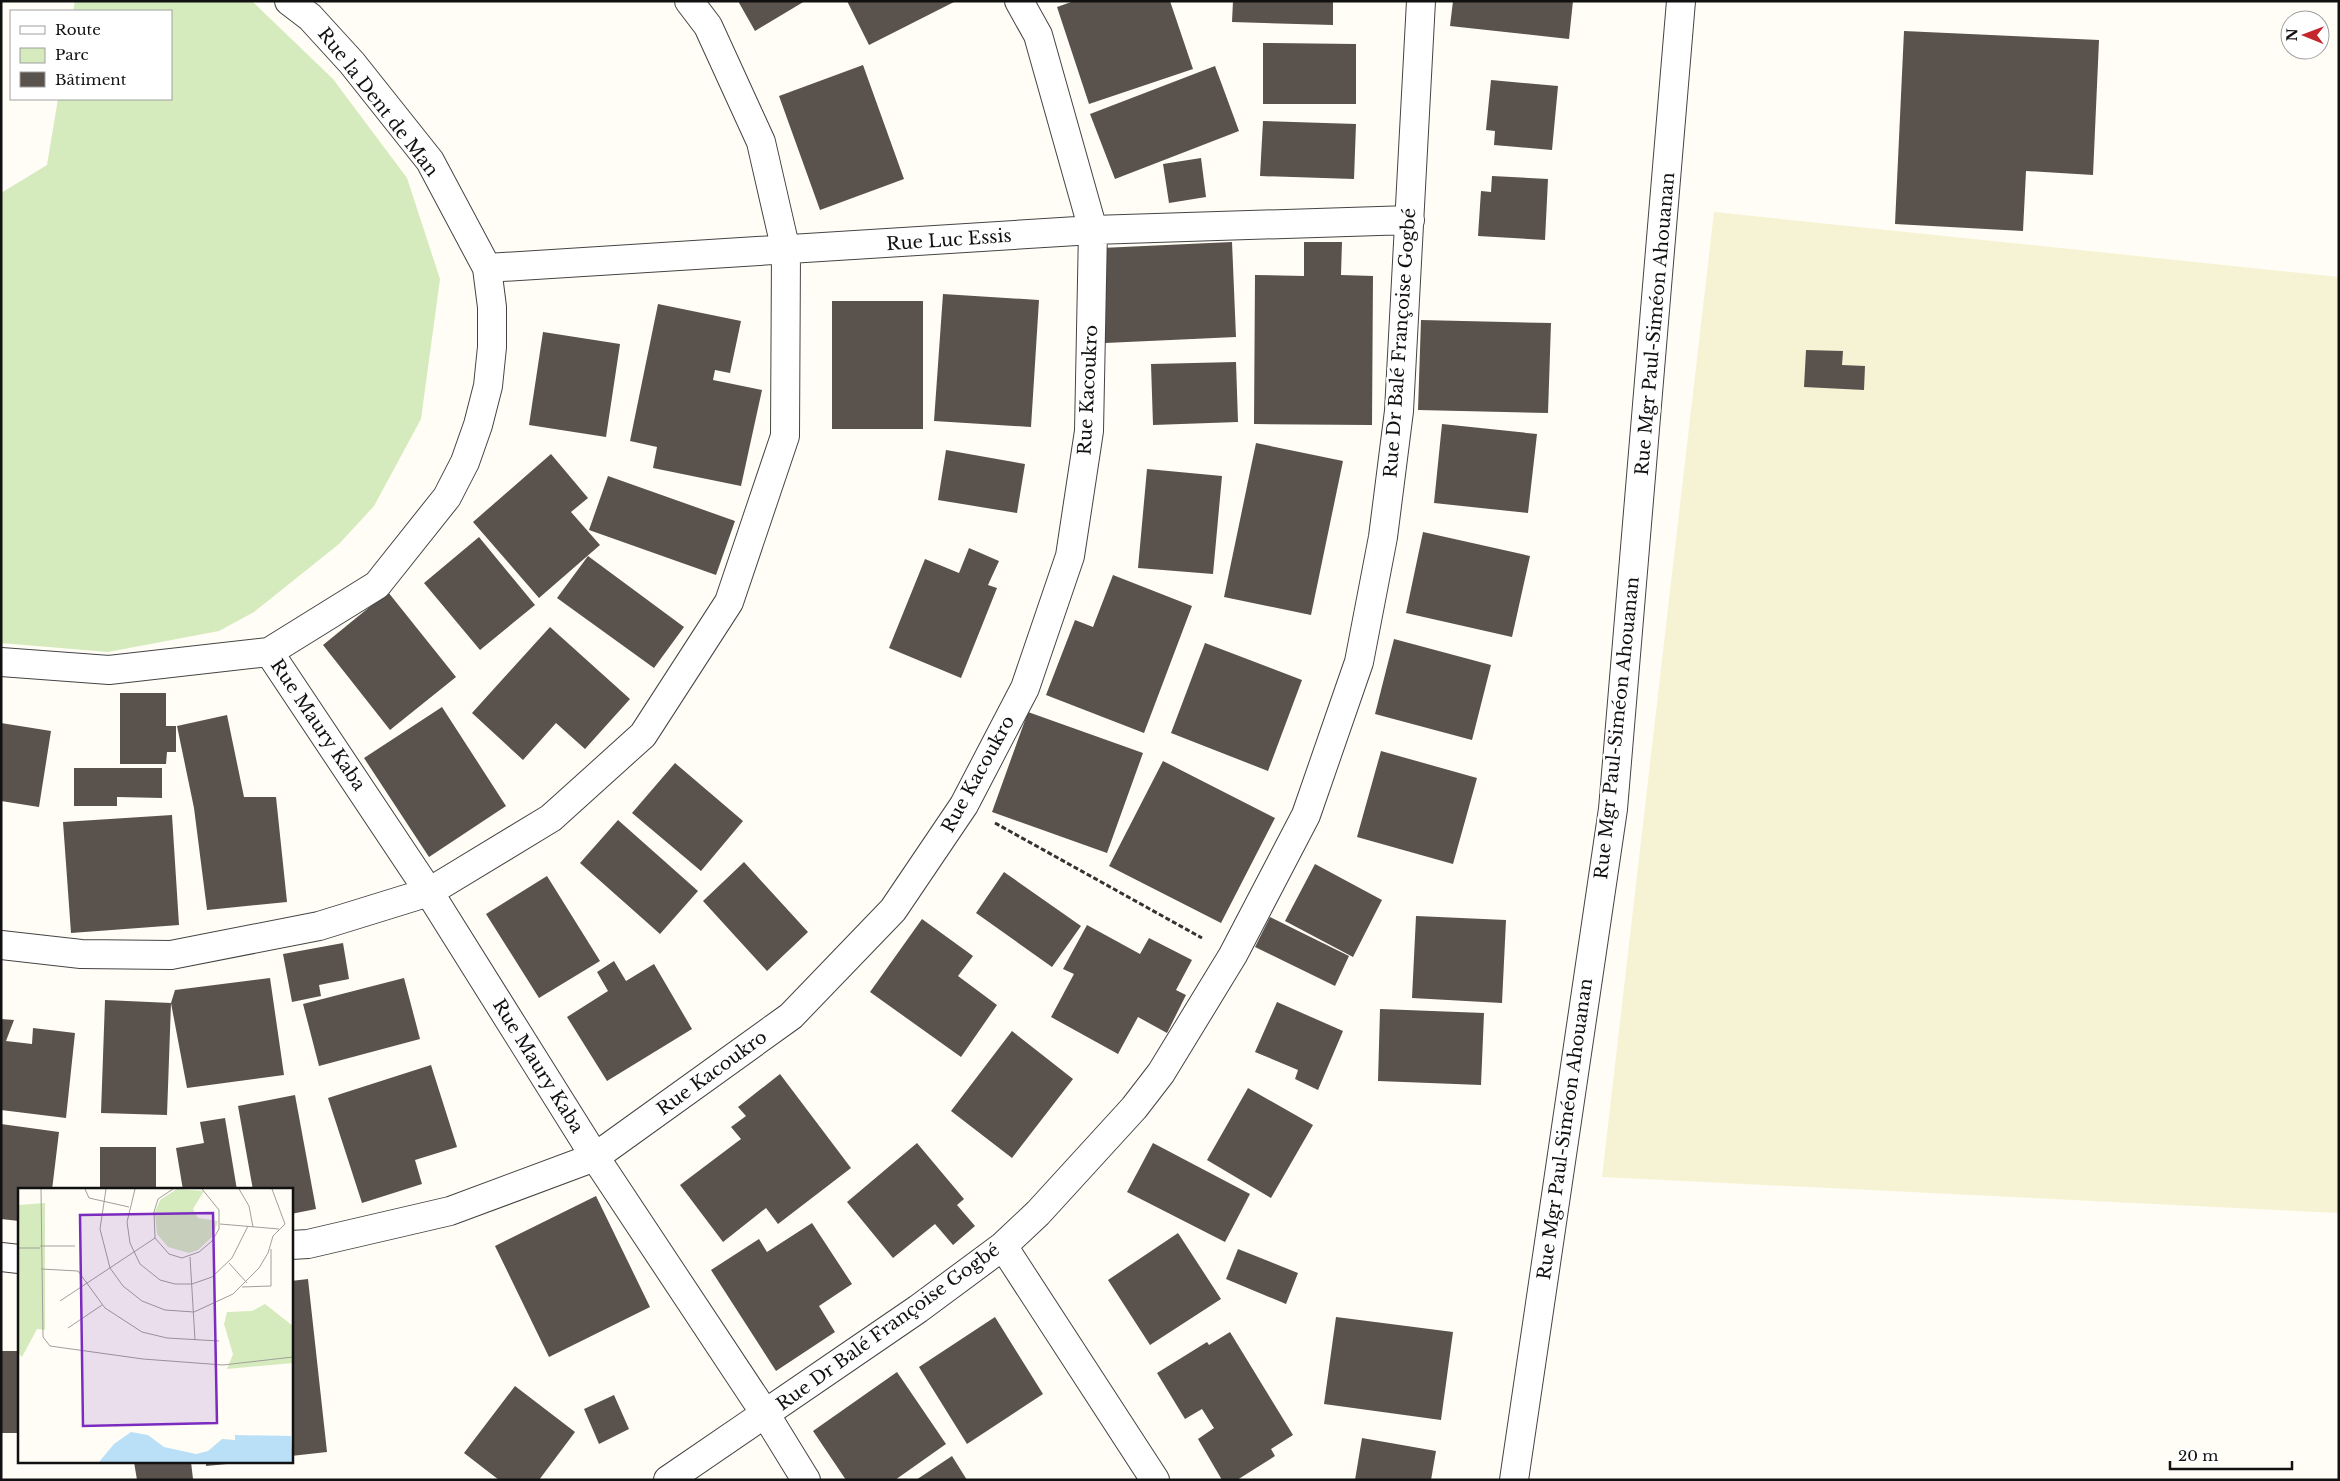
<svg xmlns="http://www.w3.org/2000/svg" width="2340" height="1481" font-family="'Libre Baskerville',serif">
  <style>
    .farmland { fill: #f6f3d4 }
    .green { fill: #d5ebbd }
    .building { fill: #5a524d }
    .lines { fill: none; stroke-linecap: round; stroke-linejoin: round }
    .minor-casing { stroke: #444; stroke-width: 30 }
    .path { stroke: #333; stroke-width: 3; stroke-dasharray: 5 2.5; stroke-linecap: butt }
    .minor { stroke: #fff; stroke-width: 28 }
    .labels { text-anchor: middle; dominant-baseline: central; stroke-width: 5; stroke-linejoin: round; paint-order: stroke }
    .street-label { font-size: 18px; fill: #111; stroke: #fff }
    .inset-road { fill: none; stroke: #a09f9a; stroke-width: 1 }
    .view { fill: #7b2cbf; fill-opacity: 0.15; stroke: #7b2cbf; stroke-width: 2.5 }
    .inset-edge { fill: none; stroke: #111; stroke-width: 2.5 }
  </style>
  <rect width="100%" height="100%" fill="#fffdf5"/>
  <path class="farmland" d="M1714 212 2339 277V1213L1602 1177Z"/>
  <path class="green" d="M75 1 253 2 333 79 407 178 440 279 421 419 374 506 339 544 254 612 219 631 108 652 1 643V193L47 165 58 99H171V11H73Z"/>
  <path class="building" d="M738 1H805L755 31Z
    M847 1H956L869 45Z
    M1074 1H1170L1193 69 1089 104 1057 7Z
    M1233 1H1333V25L1232 22Z
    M1453 1H1573L1569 39 1450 26Z
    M1904 31 2099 40 2093 175 2026 171 2023 231 1895 224Z
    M1263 43 1356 44V104H1263Z
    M863 65 904 179 820 210 779 96Z
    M1215 66 1239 131 1115 179 1090 114Z
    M1491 80 1558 86 1552 150 1494 145 1495 131 1486 130Z
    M1263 121 1356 124 1354 179 1260 176Z
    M1201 158 1206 197 1169 203 1163 164Z
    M1492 176 1548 179 1545 240 1478 236 1481 191 1491 192Z
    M1232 242 1236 337 1105 343 1101 248Z
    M1304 242H1342L1341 275 1373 276 1372 425 1254 424 1255 275 1304 276Z
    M943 294 1039 300 1031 427 934 421Z
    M832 301H923V429H832Z
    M658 304 741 321 730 373 715 370 713 380 762 390 741 486 653 468 657 447 630 441Z
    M1421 320 1551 323 1548 413 1418 410Z
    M543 332 620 344 606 437 529 425Z
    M1806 350 1843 351 1842 365 1865 366 1864 390 1804 387Z
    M1236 362 1238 422 1153 425 1151 364Z
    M1442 424 1537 434 1528 513 1434 503Z
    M1256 443 1343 461 1311 615 1224 597Z
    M946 450 1025 464 1017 513 938 500Z
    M551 454 588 498 571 512 600 545 539 598 473 522Z
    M1147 469 1222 476 1213 574 1138 568Z
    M608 476 735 521 716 575 589 530Z
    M1423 532 1530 556 1512 637 1406 613Z
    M479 537 535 605 480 650 424 583Z
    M969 548 999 561 988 585 997 588 961 678 889 648 925 559 959 573Z
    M588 556 684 627 654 668 557 598Z
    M1113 575 1192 606 1144 733 1046 695 1075 620 1093 627Z
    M388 592 456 677 390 730 323 645Z
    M550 627 630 699 585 749 556 723 523 760 472 713Z
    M1394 639 1491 665 1472 740 1375 714Z
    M1205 643 1302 680 1268 771 1171 733Z
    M120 693H166V726H176V752H167L166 764H120Z
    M442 707 506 806 429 857 364 758Z
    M1028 712 1143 753 1107 853 992 812Z
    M227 715 244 797H276L287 902 207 910 194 808 177 726Z
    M1 723 51 731 39 807 1 801Z
    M1381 751 1477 778 1453 864 1357 837Z
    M1163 761 1275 818 1221 923 1109 866Z
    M675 763 743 821 701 871 632 813Z
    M74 768H162V798L117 797V806H74Z
    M172 815 179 925 71 933 63 822Z
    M618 820 698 891 660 934 580 863Z
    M744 862 808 932 767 971 703 901Z
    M1315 864 1382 900 1353 957 1285 921Z
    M1004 872 1081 926 1052 967 976 913Z
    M547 876 600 961 539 998 486 914Z
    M1416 916 1506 920 1502 1003 1412 998Z
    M1270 917 1349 956 1335 986 1255 947Z
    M922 919 973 956 958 976 997 1005 961 1057 870 992Z
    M1087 925 1140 954 1149 938 1192 960 1176 990 1186 995 1167 1033 1138 1017 1118 1054 1051 1017 1074 974 1063 969Z
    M343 943 349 979 319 985 321 996 292 1002 283 954Z
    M614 961 626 981 654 964 692 1029 607 1081 567 1017 608 991 597 972Z
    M270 978 284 1075 187 1088 171 1003 175 990Z
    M404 978 420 1039 319 1066 303 1004Z
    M105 1000 171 1003 167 1115 101 1113Z
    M1277 1002 1343 1031 1318 1090 1295 1079 1298 1070 1255 1052Z
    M1380 1009 1484 1013 1481 1085 1378 1081Z
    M1 1019 14 1020 6 1041 32 1044 33 1028 75 1033 66 1118 1 1110Z
    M1012 1031 1073 1079 1012 1158 951 1111Z
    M431 1065 457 1147 415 1160 422 1184 362 1203 328 1098Z
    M780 1074 851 1168 778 1224 766 1208 723 1242 680 1185 741 1139 731 1127 746 1116 738 1107Z
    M1248 1088 1313 1125 1271 1198 1207 1160Z
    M295 1095 316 1209 291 1214V1190H253L238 1106Z
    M225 1118 237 1190H183L176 1148 204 1143 200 1122Z
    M1 1124 59 1132 52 1190H19V1221L1 1219Z
    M917 1143 964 1199 957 1205 975 1226 953 1245 935 1224 893 1258 847 1202Z
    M1153 1143 1250 1194 1225 1242 1127 1192Z
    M100 1147H156V1190H100Z
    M596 1196 650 1307 549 1357 495 1246Z
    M812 1223 852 1284 819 1306 835 1332 776 1371 711 1270 759 1239 767 1252Z
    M1178 1233 1221 1299 1150 1345 1108 1280Z
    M1238 1249 1298 1273 1286 1304 1226 1279Z
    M308 1279 327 1452 291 1456V1281Z
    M995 1317 1043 1394 967 1444 919 1367Z
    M1336 1317 1453 1332 1441 1420 1324 1404Z
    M1230 1332 1293 1435 1271 1449 1275 1456 1237 1480H1222L1198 1439 1214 1428 1202 1409 1185 1419 1157 1373 1207 1342 1209 1345Z
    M1 1351H19V1433H1Z
    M897 1372 946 1444 895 1480H846L813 1431Z
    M515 1386 575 1432 539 1480H499L464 1453Z
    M614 1395 629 1429 599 1444 584 1409Z
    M1362 1438 1436 1451 1431 1480H1355Z
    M952 1456 967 1480H916Z
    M134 1462H191L193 1479 137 1480Z
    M206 1462H227V1464L206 1466Z"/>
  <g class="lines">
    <g class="minor-casing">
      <path id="minor" d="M487 268 1093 230 1410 220
        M269 652 429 892 595 1157 766 1415 806 1480
        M1 662 109 670 269 652 377 585 447 497 465 462 478 425 488 386 492 347V307L487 268 430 161 352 63 310 17 289 1
        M1 945 81 954 171 955 319 926 429 892 551 818 643 735 729 602 785 436 786 251 761 142 708 26 689 1
        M291 1245 308 1244 450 1211 595 1157 791 1016 893 910 964 805 1025 688 1070 556 1089 431 1093 230 1038 35 1019 1
        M1003 1246 1155 1480
        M1 1257 19 1259
        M668 1480 918 1309 1003 1246 1038 1213 1134 1108 1161 1073 1233 955 1306 815 1359 662 1383 537 1399 411 1421 1
        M1514 1480 1613 809 1681 1"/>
    </g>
    <path class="path" d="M995 823 1202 938"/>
    <use href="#minor" class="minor"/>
  </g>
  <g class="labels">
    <g class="street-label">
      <text transform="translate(378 102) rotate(52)">Rue la Dent de Man</text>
      <text transform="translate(949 240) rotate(-4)">Rue Luc Essis</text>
      <text transform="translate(1655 324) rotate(-85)">Rue Mgr Paul-Siméon Ahouanan</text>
      <text transform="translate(1400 343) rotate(-86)">Rue Dr Balé Françoise Gogbé</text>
      <text transform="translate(1088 390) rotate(-87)">Rue Kacoukro</text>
      <text transform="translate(318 725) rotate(56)">Rue Maury Kaba</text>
      <text transform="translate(1617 728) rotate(-84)">Rue Mgr Paul-Siméon Ahouanan</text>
      <text transform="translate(978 774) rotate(-61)">Rue Kacoukro</text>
      <text transform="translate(538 1066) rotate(58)">Rue Maury Kaba</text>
      <text transform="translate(712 1073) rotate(-36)">Rue Kacoukro</text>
      <text transform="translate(1565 1129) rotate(-82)">Rue Mgr Paul-Siméon Ahouanan</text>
      <text transform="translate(888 1327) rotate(-36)">Rue Dr Balé Françoise Gogbé</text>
    </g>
  </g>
  <g transform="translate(18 1188)">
    <rect width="275" height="275" fill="#fffdf5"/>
    <path d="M159 1 186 3 175 21 180 30 200 33 195 48 180 62 171 65 150 59 139 46 137 24 142 12ZM27 15V142L19 141 4 169 0 165V17ZM247 116 275 138V175L209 181 215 166 206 136 209 124 234 123Z" fill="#d5ebbd"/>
    <path d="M113 244 130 247 146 259 178 266 190 263 204 251 217 252V247L273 248 275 274H81L96 256Z" fill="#b9e0f7"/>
    <path class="inset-road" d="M23 1 25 149 32 158 125 171 205 177 275 169M67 1 71 10 111 19M88 1 82 41 92 80 105 98 124 113 147 122 176 124 215 106 241 80 250 65 255 48 267 36 254 1M117 1 109 34 112 55 122 76 142 92 157 96H174L194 89 214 70 230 38M155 1 140 11 136 24 137 50 151 66 164 70 181 64 194 53 201 41V22L184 1M221 1 231 18 235 39M202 36 261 41M22 58H57M0 60H22M172 69 177 152M211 75 229 95M23 81 60 83 87 120 124 144 149 150 201 153M224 99 253 98V61M42 113 137 50M50 140 84 117"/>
    <path class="view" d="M195 25 199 235 65 238 62 27Z"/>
    <rect width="275" height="275" class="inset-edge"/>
  </g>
  <rect width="2340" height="1481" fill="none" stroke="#111111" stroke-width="5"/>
  <rect x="10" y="10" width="162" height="90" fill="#ffffff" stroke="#a0a0a0"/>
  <rect x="20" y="26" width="25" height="8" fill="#ffffff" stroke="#a0a0a0"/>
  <text x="55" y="35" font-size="15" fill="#111111">Route</text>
  <rect x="20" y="48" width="25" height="15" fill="#d5ebbd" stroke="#a0a0a0"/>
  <text x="55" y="60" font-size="15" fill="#111111">Parc</text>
  <rect x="20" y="72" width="25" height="15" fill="#5a524d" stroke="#a0a0a0"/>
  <text x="55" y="85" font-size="15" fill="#111111">Bâtiment</text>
  <g transform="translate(2305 35) rotate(271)"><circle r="24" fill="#ffffff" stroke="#a0a0a0"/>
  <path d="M0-4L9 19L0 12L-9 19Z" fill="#c4262e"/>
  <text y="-8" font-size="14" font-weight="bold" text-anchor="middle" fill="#111111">N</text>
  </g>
  <path d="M2170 1461v8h122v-8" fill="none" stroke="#111111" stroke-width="2.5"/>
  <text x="2178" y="1461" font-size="15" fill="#111111" stroke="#ffffff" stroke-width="4" paint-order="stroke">20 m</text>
</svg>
